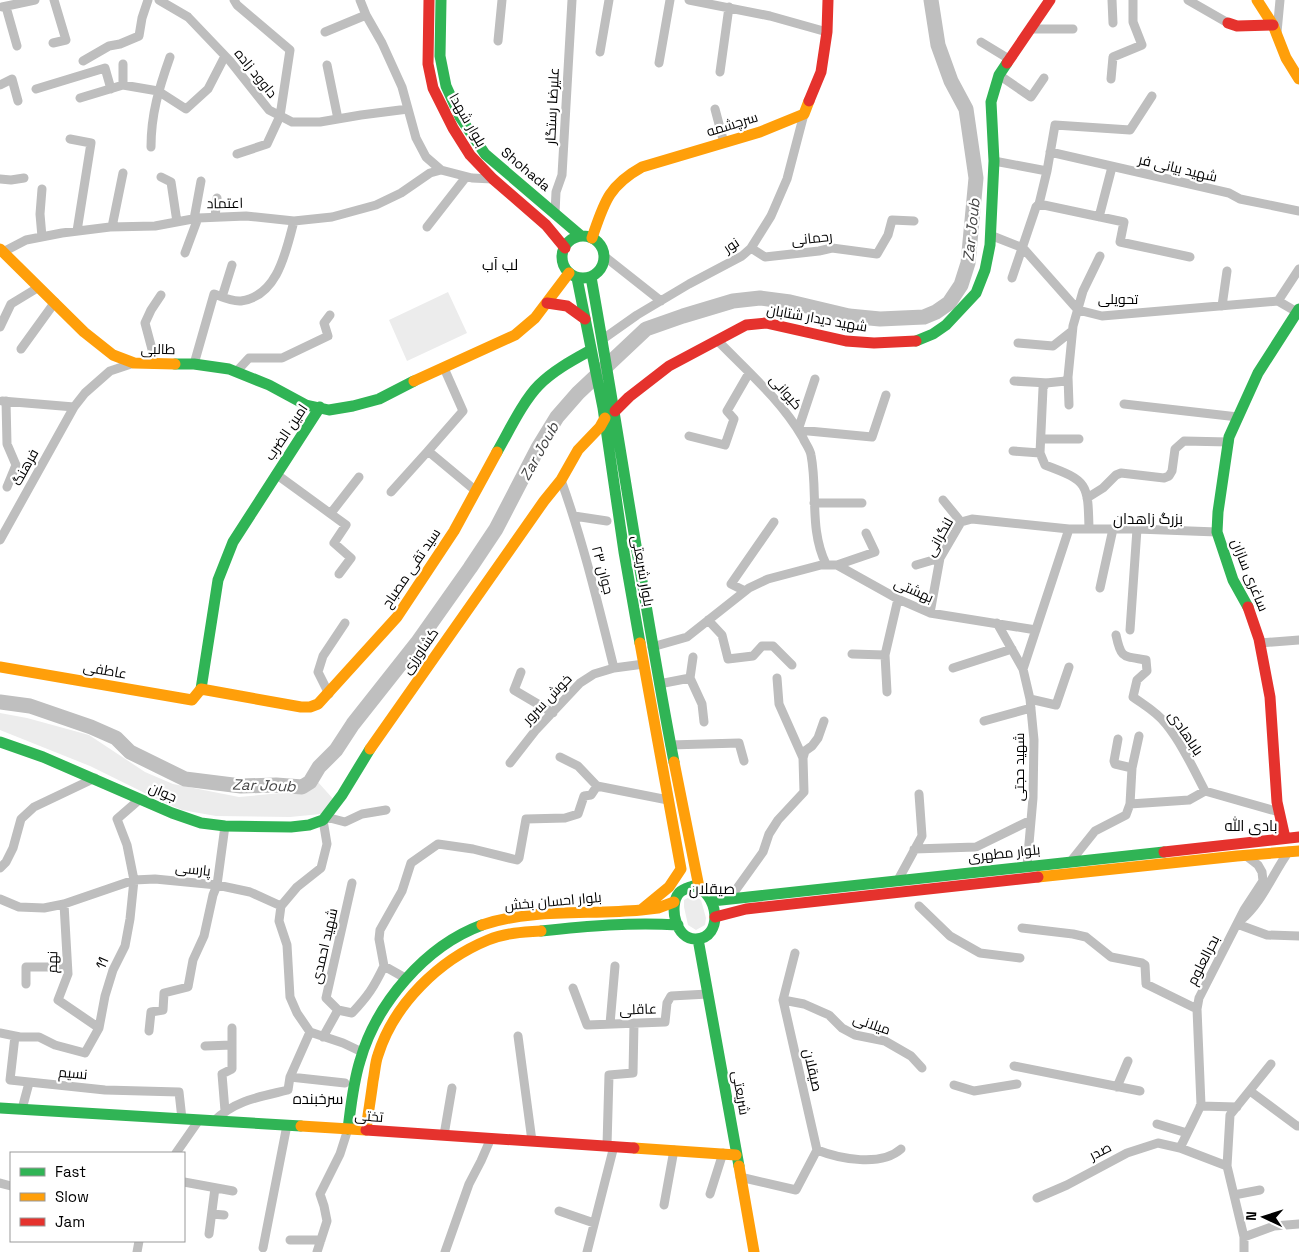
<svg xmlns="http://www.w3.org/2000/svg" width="1299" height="1252" font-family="'Space Grotesk',Cairo,sans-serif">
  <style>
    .green { fill: #ececec }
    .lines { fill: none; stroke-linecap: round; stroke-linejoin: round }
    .river { stroke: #bfbfbf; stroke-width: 15 }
    .street { stroke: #bebebe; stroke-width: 9 }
    .fast { stroke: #30b455; stroke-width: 11 }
    .slow { stroke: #ff9f0a; stroke-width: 11 }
    .jam { stroke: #e5322d; stroke-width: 11 }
    .labels { text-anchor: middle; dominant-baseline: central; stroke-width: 4.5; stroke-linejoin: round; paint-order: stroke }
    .street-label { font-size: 14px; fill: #000; stroke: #fff }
    .water-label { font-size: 15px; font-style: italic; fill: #444; stroke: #fff }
    .neighbourhood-label { font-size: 15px; fill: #000; stroke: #fff }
  </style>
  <rect width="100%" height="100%" fill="#fff"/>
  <path class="green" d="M448 292 467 333 407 361 389 320Z
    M0 713 27 718 89 735 145 772 173 784 239 797 304 791 317 781 335 801 321 814 290 817 216 816 182 810 163 802 90 766 0 730Z
    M693 895 701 900 706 918 705 925 696 930 688 925 684 907V900Z"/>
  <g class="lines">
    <path class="river" d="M0 702 30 706 91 727 116 738 130 752 185 779 241 786 276 785 302 787 310 782 319 767 336 750 353 724 417 643 470 568 496 529 538 448 557 417 578 393 646 329 683 316 733 301 760 298 790 302 849 316 880 319 924 317 936 312 949 303 961 285 968 263 976 178 966 109 951 81 938 45 931 0"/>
    <path class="street" d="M159 0 188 17 230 61 269 110 292 122H320L361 115 408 109
      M234 0 237 5 290 50 280 116 267 144 237 154
      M360 0 366 15 382 43 402 87 416 138 426 157 441 170 472 178 493 179
      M689 0 770 16 827 32
      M1112 0 1113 23
      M1188 0 1228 23
      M2 7 35 0
      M6 7 17 46
      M1031 29H1073
      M325 32 366 15
      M1277 32 1280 0
      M498 41 502 0
      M981 42 1009 59
      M53 43 66 40 54 0
      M600 52 609 0
      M83 61 109 46 120 44 139 36 142 18 148 0
      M659 63 670 0
      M123 64V85
      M327 65 338 119
      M720 72 729 7
      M999 75 1031 97 1044 78
      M1111 79 1113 57 1142 45 1133 22V0
      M0 85 12 79 18 101
      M36 89 105 68 111 89
      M80 98 123 85 158 91 186 109 208 89 225 56
      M715 109 724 143
      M70 139 91 143 77 231
      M151 147C151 114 159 88 170 57
      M1050 152 1229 193 1240 199 1299 211
      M994 161 1047 171
      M161 177 171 182 177 222
      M0 179 11 180 24 178
      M1039 204 1124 222 1120 242 1190 257
      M555 213 556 192 562 175 572 0
      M215 217 217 198
      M1099 217 1112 167
      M194 219 201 181
      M112 227 123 173
      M427 227 466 177
      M990 235 1023 248 1078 310 1102 316 1278 301
      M42 237 40 214 42 189
      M751 248 765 257 819 251 832 248 877 254 888 235 892 220 914 221
      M3 252 26 240 62 233 110 227 155 226 198 218 246 216 294 221 332 217 376 205 401 193 430 173 441 170
      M185 253 198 218
      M604 256 661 301
      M1012 278 1036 207 1039 204 1047 171 1055 125 1130 130 1152 96
      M222 297 232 265
      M1278 301 1299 269
      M1278 301 1297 312
      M1222 306 1227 271
      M0 327 11 304 39 287
      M603 339 637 315 689 284 742 256 751 248 771 216 787 179 804 114
      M717 340C747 371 781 400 803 438 805 443 810 449 811 455 818 491 809 530 826 564
      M1018 343 1053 346 1072 331
      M21 349 55 302
      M152 364 153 353 145 323 151 310 161 295
      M194 364 214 294C222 297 233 302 241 301 278 296 286 251 294 221
      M444 368 463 411 428 451 476 491
      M236 372 249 358H282L328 336 324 323 330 315
      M1068 377 1069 405
      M815 379 798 430 872 437 886 395
      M1014 381 1048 383
      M2 401 74 407
      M6 401 7 444 16 465 7 487
      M1124 404 1238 417
      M689 436 725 445 734 419 727 411 749 373
      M1041 439H1079
      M1013 451 1040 453
      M276 474 346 525 334 543 351 558 339 574
      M561 480C583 541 598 604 614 668
      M391 492 428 451
      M1087 498 1103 488 1116 475 1121 473 1164 478 1169 476 1172 471 1175 449 1184 441 1229 442
      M943 500 961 522
      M814 503H862
      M331 513 359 477
      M574 516 607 521
      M1089 529C1088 483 1088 481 1045 465L1040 453 1043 388 1046 383 1066 381 1068 377 1073 326 1083 291 1100 256
      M0 540 74 407 85 393 110 371 134 363
      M837 565 875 552 866 533
      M916 565 940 558
      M1100 588 1113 529
      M745 591 731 584 774 522
      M930 613 940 558 961 522 972 519 1069 529H1137L1217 532
      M708 620 722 635 728 659 753 656 762 646H773L792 665
      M997 623 1023 669 1030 699 1034 740 1033 798 1027 866
      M1130 630 1137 529
      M1116 635C1121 659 1123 656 1146 660L1147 671 1137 680 1133 697C1144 705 1157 712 1166 724 1182 744 1193 768 1205 791
      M1260 643 1299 640
      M652 647 687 637 749 588 768 579 821 565H837L898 599 930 613 1036 630
      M852 654 885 655
      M693 657 690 678 702 704 704 722
      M953 668 1012 649
      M1023 669 1069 529
      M521 672 514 690 553 713
      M777 678 779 704 803 758
      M659 684 690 678
      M887 692 885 655 898 599
      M329 694 318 672 323 656 345 623
      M1030 699 1056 705 1069 667
      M984 721 1031 708
      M1118 739 1114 761 1115 764 1132 768
      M670 745 739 743 744 761
      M560 757 578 766 597 786
      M510 763 535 731 580 683 594 674 614 668 644 664
      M1130 804 1132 768 1139 736
      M326 817 345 822 362 814 386 810
      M914 849 976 847 1031 820
      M1071 861 1095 831 1126 815 1130 804 1189 800 1205 791 1279 812
      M0 868 6 862 13 848 21 819 34 807 95 778
      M898 880 922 836 919 794
      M730 898 763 852 769 834 778 820 804 792 803 758 805 751 812 746 818 738 824 721
      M0 899 19 907 44 908 64 904 134 880 155 879 217 885 250 892 281 906
      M64 904 68 974 58 1000 99 1028
      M281 906 279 921 287 945 290 997 297 1013 310 1032 343 1043 362 1052
      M281 906 297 887 321 868 327 844 323 820
      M919 906 950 936 980 953 1020 958
      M1241 920C1262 903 1273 873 1289 851
      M1237 924 1267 935 1299 936
      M1022 928 1073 934 1086 937 1111 957 1142 963 1145 965 1146 984 1197 1009
      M407 979 384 966 379 939 380 930 402 891 411 863 438 844 473 849 517 860 519 858 526 819 565 818 578 814 584 796 591 795 597 786 668 800
      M26 984V967H67
      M573 988 587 1025 665 1022 667 1003 671 996 708 994
      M783 1000 804 1004 829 1015 842 1028 855 1035 885 1041 911 1056 922 1068
      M338 1010 352 1013C368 996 374 987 384 966
      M610 1024 615 966
      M149 1031 151 1012 163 1010 164 993 188 987 193 960 204 936 213 895 217 885 225 826
      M0 1033 20 1037H39L55 1045 85 1053 99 1028 105 996 113 970 125 946 130 919 134 880 127 845 117 819 140 799
      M15 1036 10 1080 105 1090 179 1092 182 1119
      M518 1036 532 1141
      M323 1037 338 1010 326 998 352 883
      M205 1046 232 1045
      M1014 1066 1140 1091
      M290 1077 345 1083
      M954 1085 974 1091 1017 1084
      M1117 1087 1128 1061
      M1250 1091 1297 1126H1299
      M1200 1106 1237 1107
      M22 1109 29 1083
      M225 1111 222 1074 232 1069V1028
      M214 1121C236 1100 259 1097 288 1090L290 1077 310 1032
      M1157 1124 1187 1133
      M444 1135 452 1088
      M607 1145 609 1075 633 1073 634 1023
      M1180 1148 1201 1105 1197 1009 1199 998 1244 910 1263 881 1262 872 1258 865 1245 855
      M817 1150C840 1159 881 1167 901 1149
      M176 1153 199 1120
      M1227 1166 1230 1115 1271 1064
      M740 1177 796 1190 817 1150 783 1000 795 953
      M184 1182 233 1191
      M0 1183 11 1186
      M710 1194 723 1153
      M1234 1195 1260 1190
      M1037 1198 1067 1185 1127 1153 1158 1143 1180 1148 1227 1166 1244 1237V1252
      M664 1205 674 1150
      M559 1211 594 1223
      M212 1214 224 1215
      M209 1234 215 1188
      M1244 1237 1274 1226 1299 1224
      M290 1240H321
      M263 1248 287 1125
      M137 1252 139 1241
      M317 1252 327 1221 324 1206 320 1194 340 1154 348 1129
      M445 1252 469 1184 481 1161 491 1138
      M587 1252 614 1146"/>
    <path class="fast" d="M441 0 440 56 446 86 460 117 485 154 581 236
      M562 257a21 21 0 1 1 42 0a21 21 0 1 1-42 0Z
      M591 277C620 439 643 601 674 762
      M577 278 603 408 624 552 640 643
      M916 341 933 334 946 325 976 293 985 270 990 245 994 161 991 102 999 75 1007 63
      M175 364H194L229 369 269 385 306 405 329 410 353 406 379 399 414 381
      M497 452C508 433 523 401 539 385 554 370 573 360 591 350
      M1248 607 1233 580 1217 532 1218 512 1229 437 1258 373 1299 309
      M201 689 218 580 233 542 320 407
      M0 742 43 757 172 813 201 823 225 826 291 827 309 825 323 820 342 795 370 749
      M693 886C719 892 724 938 696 939 676 940 668 906 679 893 683 889 688 888 693 886Z
      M712 901 1164 852
      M541 931C587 926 632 922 678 925
      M698 939 739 1166
      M0 1108 301 1126
      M348 1129C351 1106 353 1083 360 1061 376 1004 425 946 482 925"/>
    <path class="slow" d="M1257 0 1273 25 1286 58 1299 79
      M592 238C604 203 608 186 642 167L760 132 804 114 809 101
      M0 249 84 332 113 355 134 363 175 364
      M414 381 515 335 535 318 569 273
      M640 643 681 869 669 887 641 910
      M0 667 192 700 201 689
      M201 689 301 707H310L318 704 397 617 454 531 497 452
      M370 749 544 501 561 480 578 450 600 427 605 418
      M674 762 699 887
      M1038 877 1237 856 1299 851
      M482 925C533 908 588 915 641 910L658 908 674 902
      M301 1126 366 1130C368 1114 371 1097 373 1081 375 1072 375 1063 378 1055 394 1004 439 960 488 940 505 933 523 932 541 931
      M634 1148 736 1155
      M739 1166 754 1252"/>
    <path class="jam" d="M429 0 428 64 433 88 453 128 470 155 493 179 546 225 565 248
      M1228 23 1237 26 1273 25
      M1007 63 1050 0
      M809 101 821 72 827 32 828 0
      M547 303 567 306 585 319
      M615 411 629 397 669 366 746 325 766 323 846 341 874 343 916 341
      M1248 607 1259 639 1270 697 1277 802 1285 838
      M1164 852 1299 837
      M715 917 746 909 1038 877
      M366 1130 634 1148"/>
  </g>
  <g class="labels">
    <g class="street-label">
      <text transform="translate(256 73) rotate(51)">داوود زاده</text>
      <text transform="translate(552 106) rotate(-87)">علیرضا رستگار</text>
      <text transform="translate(468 120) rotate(60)">بلوار شهدا</text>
      <text transform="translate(732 124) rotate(-17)">سرچشمه</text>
      <text transform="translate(1178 168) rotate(13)">شهید بیانی فر</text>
      <text transform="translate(526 169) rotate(40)">Shohada</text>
      <text transform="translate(225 203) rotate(-1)">اعتماد</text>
      <text transform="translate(812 238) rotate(-6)">رحمانی</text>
      <text transform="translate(731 245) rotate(-34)">نور</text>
      <text x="1118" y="299">تحویلی</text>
      <text transform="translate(817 318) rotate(10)">شهید دیدار شتابان</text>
      <text transform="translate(158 349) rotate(1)">طالبی</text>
      <text transform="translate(786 392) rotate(49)">کیوانی</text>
      <text transform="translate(286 432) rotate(-56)">امین الضرب</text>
      <text transform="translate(25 467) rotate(-61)">فرهنگ</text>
      <text transform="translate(939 537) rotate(-61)">لنگرانی</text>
      <text transform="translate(411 568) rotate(-56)">سید تقی مصباح</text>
      <text transform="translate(603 570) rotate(75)">جوان ۲۳</text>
      <text transform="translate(643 571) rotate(80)">بلوار شریعتی</text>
      <text transform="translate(1250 575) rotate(68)">ساغری سازان</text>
      <text transform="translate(914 590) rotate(24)">بهشتی</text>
      <text transform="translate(420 651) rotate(-55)">کشاورزی</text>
      <text transform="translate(105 670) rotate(10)">عاطفی</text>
      <text transform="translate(547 699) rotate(-46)">خوش سرور</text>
      <text transform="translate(1186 733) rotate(56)">باباهادی</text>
      <text transform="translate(1019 767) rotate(-90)">شهید حجتی</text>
      <text transform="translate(163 792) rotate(23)">جوان</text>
      <text transform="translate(1004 853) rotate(-6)">بلوار مطهری</text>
      <text transform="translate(193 869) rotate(6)">پارسی</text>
      <text transform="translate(553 901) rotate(-5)">بلوار احسان بخش</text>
      <text transform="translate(324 946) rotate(-77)">شهید احمدی</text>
      <text transform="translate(1203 960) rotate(-63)">بحرالعلوم</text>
      <text transform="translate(52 962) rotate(-89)">نهم</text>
      <text transform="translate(102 963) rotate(-67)">11</text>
      <text transform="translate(638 1009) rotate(-2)">عاقلی</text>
      <text transform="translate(872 1024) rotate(19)">میلانی</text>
      <text transform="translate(813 1070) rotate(77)">صیقلان</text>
      <text transform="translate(73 1073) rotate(5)">نسیم</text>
      <text transform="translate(741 1093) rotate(80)">شریعتی</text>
      <text transform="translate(369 1116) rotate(4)">تختی</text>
      <text transform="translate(1100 1151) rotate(-27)">صدر</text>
    </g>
    <g class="water-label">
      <text transform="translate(971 230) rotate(-84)">Zar Joub</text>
      <text transform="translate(539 451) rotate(-61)">Zar Joub</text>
      <text transform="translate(264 785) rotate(2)">Zar Joub</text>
    </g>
    <g class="neighbourhood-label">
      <text x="500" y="264">لب آب</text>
      <text x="1148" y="518">بزرگ زاهدان</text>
      <text x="1251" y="825">بادی الله</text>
      <text x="712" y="888">صیقلان</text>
      <text x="318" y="1098">سرخبنده</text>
    </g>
  </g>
  <rect x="10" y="1152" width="175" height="90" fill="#ffffff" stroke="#999999"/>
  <rect x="20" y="1168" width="25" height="8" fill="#30b455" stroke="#999999"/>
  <text x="55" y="1177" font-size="15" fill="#000000">Fast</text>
  <rect x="20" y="1193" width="25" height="8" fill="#ff9f0a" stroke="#999999"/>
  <text x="55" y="1202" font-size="15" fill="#000000">Slow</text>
  <rect x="20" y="1218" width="25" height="8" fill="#e5322d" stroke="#999999"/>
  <text x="55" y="1227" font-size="15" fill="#000000">Jam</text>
  <g transform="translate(1264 1217) rotate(274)" stroke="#ffffff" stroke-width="4" paint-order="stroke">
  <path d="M0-4L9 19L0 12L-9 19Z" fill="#000000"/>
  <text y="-8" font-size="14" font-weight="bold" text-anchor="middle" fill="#000000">N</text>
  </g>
</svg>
